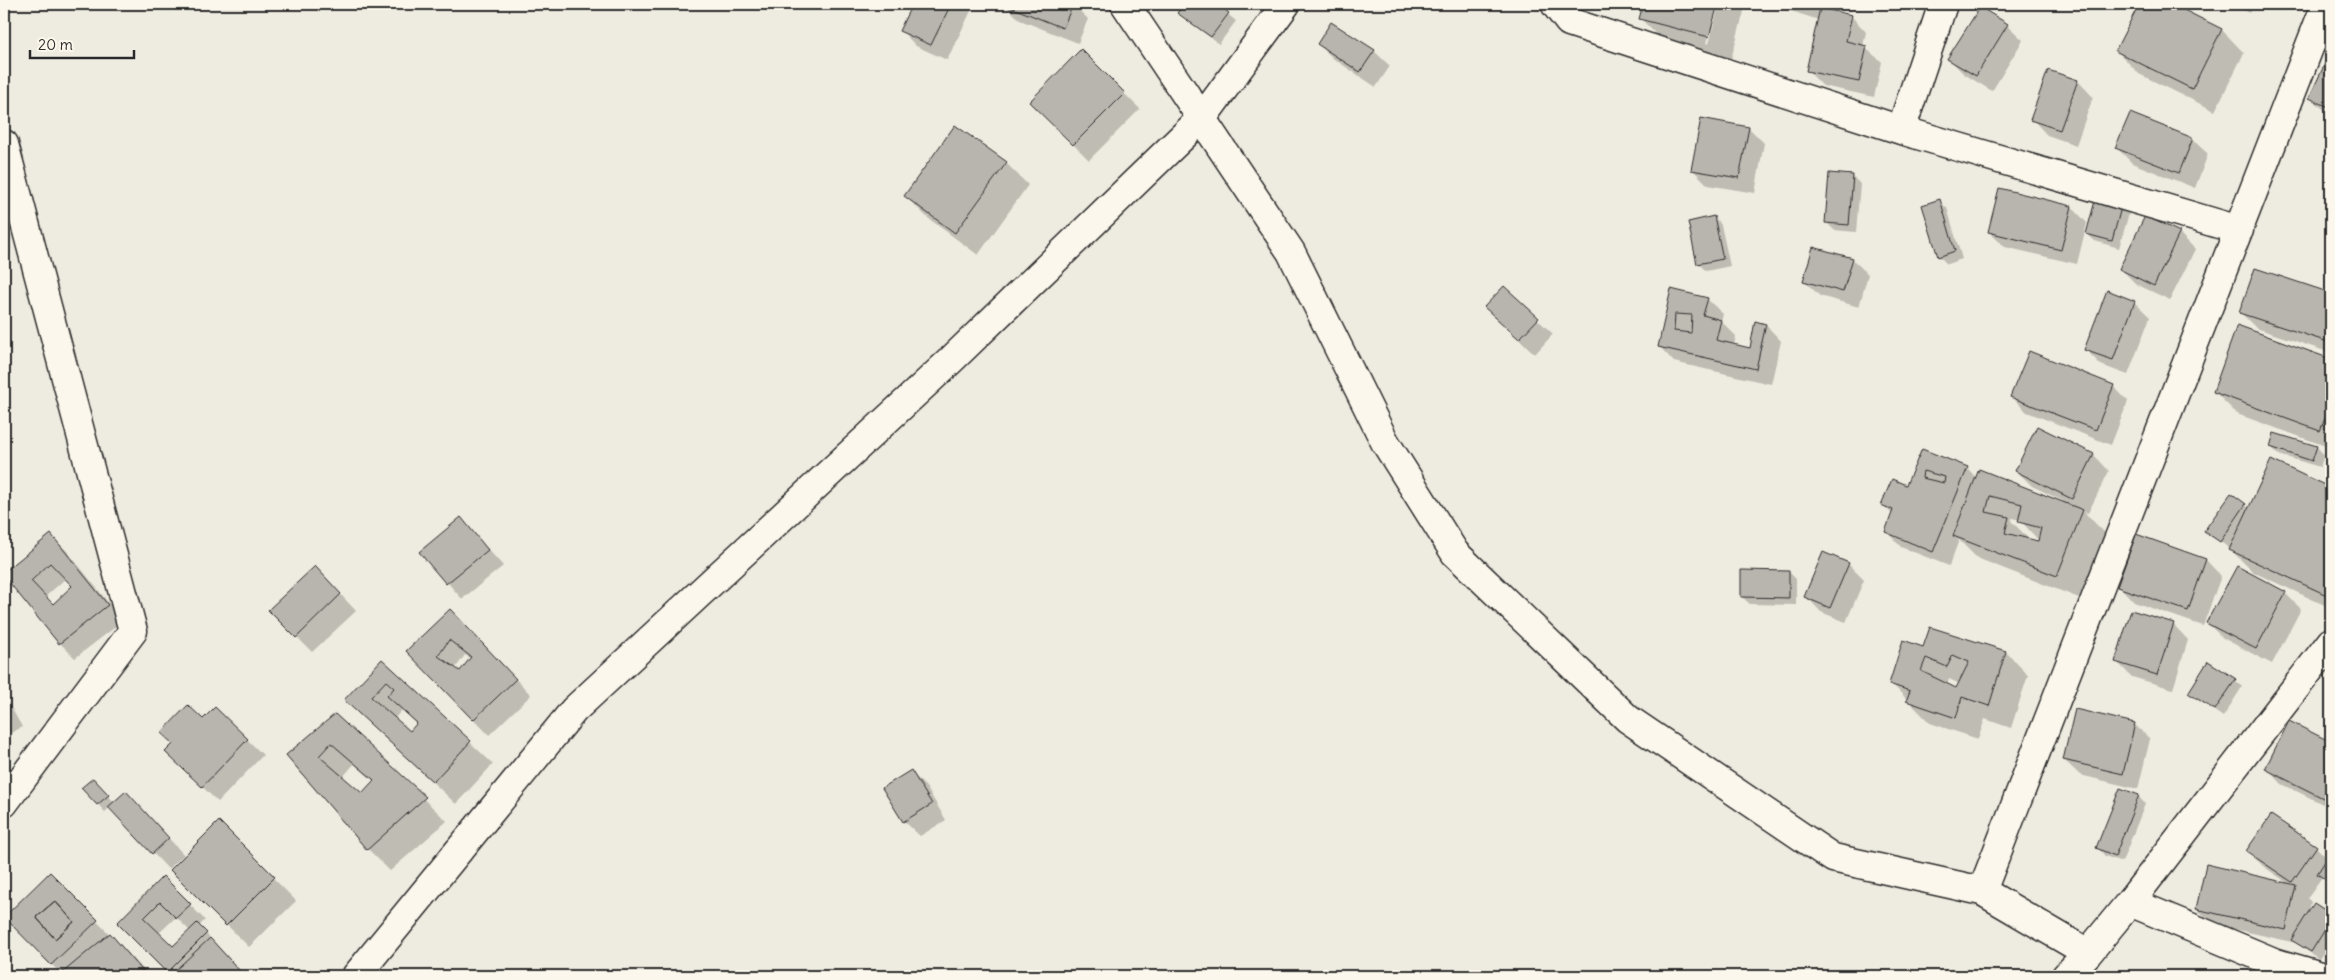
<svg xmlns="http://www.w3.org/2000/svg" width="2335" height="980" font-family="Delius,sans-serif">
  <style>
    .shadow { fill: #0003; fill-rule: evenodd }
    .building { fill: #b8b5ae; stroke: #2b2b2b; fill-rule: evenodd }
    .lines { fill: none; stroke-linecap: round; stroke-linejoin: round }
    .street-casing { stroke: #2b2b2b; stroke-width: 31 }
    .street { stroke: #fbf7ec; stroke-width: 28 }
  </style>
  <rect width="100%" height="100%" fill="#eeebe0"/>
  <filter id="ink" filterUnits="userSpaceOnUse"><feTurbulence type="fractalNoise" baseFrequency=".02" numOctaves="2"/><feDisplacementMap in="SourceGraphic" scale="10" xChannelSelector="R" yChannelSelector="G"/><feConvolveMatrix kernelMatrix="1 2 1 2 8 2 1 2 1" color-interpolation-filters="sRGB"/></filter>
  <g filter="url(#ink)">
    <path class="shadow" d="M913 4H964L971 11 947 60 916 46 901 30Z
      M1004 4H1073L1088 19 1078 43 1020 20Z
      M1186 4H1215L1236 21 1219 44 1179 13Z
      M1645 4H1717L1706 43 1709 44 1719 4H1746L1731 59 1663 41 1641 19Z
      M1770 4H1831L1829 11 1851 16 1866 32 1863 46 1882 62 1874 97 1823 86 1808 71 1819 20Z
      M1842 4H1860L1859 7Z
      M2140 4H2169L2222 30 2244 53 2215 111 2139 74 2117 51Z
      M2231 4H2254L2250 13Z
      M2007 25 2023 40 1992 91 1964 74 1949 59Z
      M1318 44 1374 51 1390 66 1376 87 1334 59Z
      M1081 51 1140 109 1089 160 1031 102Z
      M2330 57H2331V116L2311 98Z
      M2049 71 2078 81 2093 97 2076 145 2047 135 2032 119Z
      M1749 128 1764 143 1755 193 1708 185 1692 169Z
      M2192 139 2208 154 2195 188 2132 163 2117 148Z
      M1006 163 1028 185 978 255 928 218 905 196Z
      M1852 176 1860 184 1856 232 1834 230 1826 222Z
      M1939 201 1947 208 1962 259 1947 264 1939 256Z
      M2122 205 2129 213 2119 248 2095 241 2087 234Z
      M2072 207 2087 223 2077 264 2005 247 1989 232Z
      M1714 217 1721 225 1730 266 1706 271 1698 263Z
      M2179 233 2195 249 2170 300 2136 284 2121 269Z
      M1852 259 1868 274 1859 307 1820 296 1804 281Z
      M2255 269 2331 294V353L2256 328 2241 313Z
      M1504 288 1553 334 1535 354 1501 322Z
      M1672 291 1707 299 1723 314 1721 321 1736 336 1734 345 1750 349 1756 323 1766 325 1781 341 1771 384 1674 362 1659 346ZM1690 329H1693V334H1690Z
      M2134 302 2150 317 2128 375 2101 365 2085 349Z
      M2238 327 2331 361V448L2237 414 2214 391Z
      M2113 386 2128 401 2111 445 2027 412 2012 397Z
      M2038 428 2094 455 2109 471 2088 513 2083 511 2105 533 2079 598 1977 558 1959 540 1949 566 1901 547 1886 531 1893 515 1883 505 1907 487 1922 451 1967 468 1977 478 2062 503 2063 501 2032 486 2017 471ZM2012 518 2020 520 2041 543 2030 540 2011 521Z
      M2275 435 2317 447 2324 455 2320 467 2279 455 2271 447Z
      M2271 461 2331 489V608L2253 572 2229 548 2206 531 2232 495 2249 508Z
      M461 519 503 566 462 599 421 552Z
      M51 536 67 551 123 621 75 658 60 643 4 574ZM66 578 74 586 53 605 45 597Z
      M2137 536 2206 560 2221 576 2203 626 2134 602 2119 586Z
      M1848 564 1864 580 1846 622 1821 612 1806 596Z
      M2237 568 2285 593 2301 609 2272 664 2223 638 2207 623Z
      M1789 572 1796 579V605L1750 604 1742 597Z
      M330 583 356 611 312 652 270 610Z
      M2173 624 2188 640 2173 689 2132 677 2116 661Z
      M465 626 531 695 489 735 408 651ZM465 655 471 659 460 673 455 669Z
      M1931 628 2006 652 2028 675 2011 728 1985 719 1978 739 1930 723 1891 683 1924 648ZM1949 679 1960 684 1957 690 1947 685Z
      M382 660 493 764 456 804 345 700ZM402 710 418 725 410 733 394 719Z
      M2235 680 2242 687 2223 717 2189 693Z
      M4 695 22 727 4 737Z
      M215 708 263 755 218 802 182 767 203 721Z
      M335 716 447 821 390 871 368 849 287 755ZM354 764 374 781 362 795 342 778Z
      M2290 723 2331 744V808L2282 784 2267 768Z
      M2134 724 2150 739 2138 789 2080 775 2064 760Z
      M911 772 926 787 946 820 920 836 904 821Z
      M100 787 115 803 141 808 184 855 168 869 110 807 105 812 83 788Z
      M2138 796 2145 804 2122 862 2105 856 2098 848Z
      M219 823 296 901 249 947 172 870Z
      M2316 847 2328 859 2331 854V885L2322 877 2307 898 2311 902 2308 915 2314 905 2331 915V951L2327 947 2319 959 2296 943 2213 924 2197 909 2292 886 2263 866 2248 851Z
      M50 874 132 957 149 976H63L5 917Z
      M163 878 205 920 199 926 245 976H170L118 923ZM176 917 190 931 173 948 158 934Z"/>
    <path class="building" d="M912 4H951L931 45 899 31Z
      M1003 4H1073L1063 28Z
      M1184 4H1217L1229 13 1211 37 1177 13Z
      M1643 4H1718L1709 37 1639 19Z
      M2139 4H2172L2222 29 2192 89 2115 51Z
      M1980 7 2008 24 1976 76 1947 59Z
      M1820 8 1852 15 1846 41 1867 46 1859 82 1806 71Z
      M1331 22 1375 50 1360 72 1317 44Z
      M1081 49 1125 93 1073 145 1029 102Z
      M2329 55 2331 56V108L2309 98Z
      M2048 70 2078 80 2060 130 2030 120Z
      M2130 113 2193 138 2179 173 2115 148Z
      M1701 118 1749 127 1739 178 1691 170Z
      M955 125 1007 162 955 233 904 196Z
      M1829 173 1853 175 1849 225 1825 223Z
      M1999 188 2072 206 2061 250 1988 232Z
      M2096 197 2122 204 2112 241 2086 234Z
      M1940 199 1955 251 1938 257 1922 205Z
      M1714 216 1723 259 1697 264 1688 222Z
      M2145 216 2180 232 2154 286 2119 269Z
      M1813 247 1853 258 1843 292 1803 281Z
      M2255 268 2331 293V343L2239 313Z
      M1504 286 1539 318 1519 339 1484 307Z
      M1671 289 1708 298 1703 315 1721 320 1716 340 1750 348 1755 321 1766 324 1756 369 1658 347ZM1675 314 1692 315 1691 333 1674 331Z
      M2107 290 2135 301 2113 360 2084 350Z
      M2237 325 2331 359V402L2320 431 2213 392Z
      M2029 351 2114 385 2096 430 2010 397Z
      M2037 426 2094 454 2072 499 2015 471Z
      M2274 433 2317 446 2312 461 2270 447Z
      M1922 449 1968 467 1933 552 1885 532 1893 510 1881 505 1892 479 1906 485ZM1923 471 1945 477 1944 483 1922 478Z
      M2271 460 2331 488V597L2229 550Z
      M1979 469 2083 510 2057 576 1953 536ZM1990 496 2022 504 2018 522 2041 528 2038 541 2005 533 2009 517 1986 512Z
      M2231 493 2246 504 2220 542 2204 531Z
      M461 517 488 550 446 584 419 552Z
      M51 534 108 605 59 644 4 576V572ZM50 563 72 586 53 604 31 581Z
      M2136 534 2206 559 2188 611 2117 587Z
      M1823 552 1849 563 1830 608 1804 597Z
      M315 566 341 594 296 638 268 610Z
      M2237 566 2286 592 2256 649 2206 623Z
      M1741 570 1789 571V598L1741 597Z
      M450 609 516 679 473 720 406 651ZM449 640 471 657 460 671 438 656Z
      M2131 610 2174 623 2157 675 2115 662Z
      M1930 627 2006 651 1989 706 1962 697 1956 718 1906 701 1910 691 1889 684 1903 640 1923 647ZM1953 655 1969 662 1956 688 1921 671 1926 658 1947 667Z
      M382 659 471 741 433 782 344 700ZM386 681 394 688 387 696 417 723 410 731 371 697Z
      M2208 661 2236 679 2215 710 2188 693Z
      M188 705 203 719 215 707 248 739 202 787 165 752 173 744 161 733Z
      M2075 709 2135 723 2123 774 2063 760Z
      M335 714 426 797 367 850 286 755ZM331 743 374 780 362 793 319 756Z
      M2289 721 2331 742V802L2265 769Z
      M911 770 932 804 903 822 882 788Z
      M93 778 109 795 97 805 81 788Z
      M2120 788 2139 795 2115 856 2096 848Z
      M126 791 169 838 152 854 108 807Z
      M2271 815 2317 846 2292 882 2246 851Z
      M219 821 275 877 226 926 170 870Z
      M2331 852V883L2317 874Z
      M2206 864 2296 885 2286 930 2196 909Z
      M50 872 98 920 51 965 4 917ZM55 901 74 922 55 939 36 917Z
      M163 876 191 904 176 918 160 902 144 918 173 946 197 923 207 933 167 973 117 923Z
      M55 901 74 922 55 939 36 917Z
      M2314 903 2331 914V920L2311 952 2291 940Z
      M110 933 147 976H122L112 971 109 976H62L61 974Z
      M210 938 240 971 235 976H169Z"/>
    <g class="lines">
      <g class="street-casing">
        <path id="street" d="M1125 4 1291 252 1385 442 1455 553 1628 719 1833 858 1982 891 2088 953
          M1555 4 1569 22 1901 130 2239 230
          M1901 130 1943 4
          M4 144 133 631 4 803
          M1982 891 2326 4
          M2130 902 2276 963 2321 976
          M356 976 574 710 949 362 1203 117 1286 4
          M2066 976 2088 953 2130 902 2331 642"/>
      </g>
      <use href="#street" class="street"/>
    </g>
  </g>
  <rect width="2335" height="980" fill="none" stroke="#fbf7ec" stroke-width="20"/>
  <rect x="10" y="10" width="2315" height="960" fill="none" stroke="#2b2b2b" stroke-width="2" filter="url(#ink)"/>
  <path d="M30 50v8h104v-8" fill="none" stroke="#2b2b2b" stroke-width="2.5"/>
  <text x="38" y="50" font-size="15" fill="#2b2b2b" stroke="#fbf7ec" stroke-width="4" paint-order="stroke">20 m</text>
</svg>
